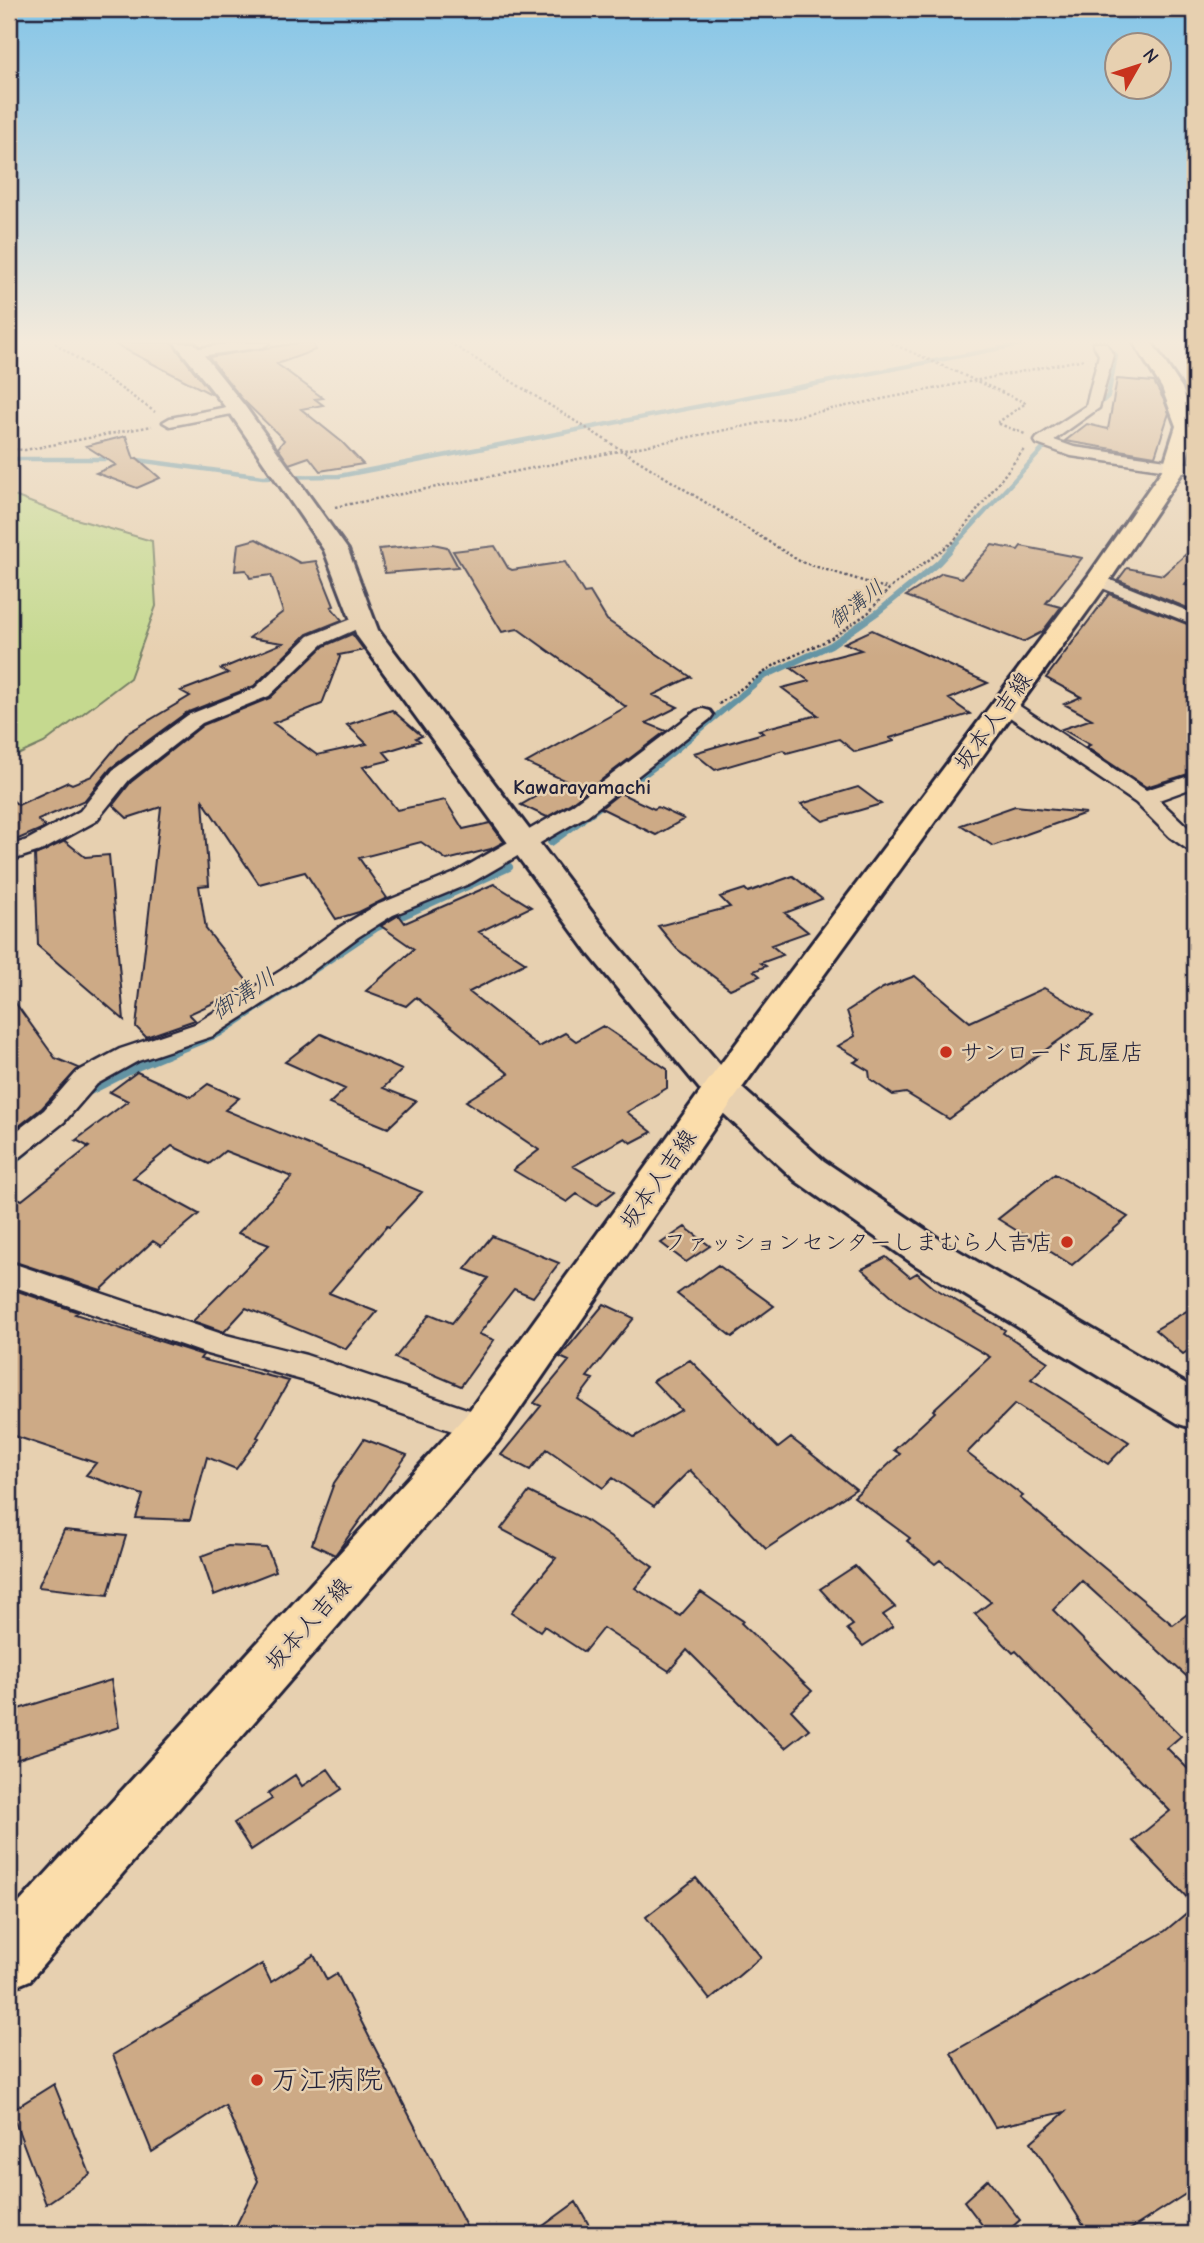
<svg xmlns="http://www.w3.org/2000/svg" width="1204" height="2243" font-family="'Comic Neue','Klee One',sans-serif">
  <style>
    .green { fill: #c5d98f; stroke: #747e65; stroke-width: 2 }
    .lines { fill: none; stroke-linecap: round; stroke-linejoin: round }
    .stream-far2 { stroke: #6393a3; stroke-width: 4.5 }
    .stream-far1 { stroke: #6393a3; stroke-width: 6 }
    .stream { stroke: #6393a3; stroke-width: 8 }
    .building { fill: #cdaa86; stroke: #22223b; stroke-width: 2 }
    .street-casing { stroke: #22223b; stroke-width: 5 }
    .secondary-casing { stroke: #22223b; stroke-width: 6 }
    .primary-casing { stroke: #22223b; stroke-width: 6 }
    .path { stroke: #22223b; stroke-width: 2.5; stroke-dasharray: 2.5 2.5; stroke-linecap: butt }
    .street { fill: #e7d0b0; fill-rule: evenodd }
    .secondary { fill: #e7d0b0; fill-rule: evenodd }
    .primary { fill: #fbddab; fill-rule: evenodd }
    .poi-dot { fill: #c8321e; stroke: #e7d0b0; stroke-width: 2.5 }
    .labels { text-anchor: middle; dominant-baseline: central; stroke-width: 5; stroke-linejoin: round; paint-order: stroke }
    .far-water-label { font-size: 21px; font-style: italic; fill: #323e55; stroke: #e7d0b0 }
    .far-quarter-label { font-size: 21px; font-weight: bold; fill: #22223b; stroke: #e7d0b0 }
    .street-label { font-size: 23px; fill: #22223b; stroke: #e7d0b0 }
    .poi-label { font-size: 23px; fill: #22223b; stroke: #e7d0b0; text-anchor: start }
    .water-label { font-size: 24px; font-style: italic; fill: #323e55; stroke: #e7d0b0 }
    .near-poi-label { font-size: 28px; fill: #22223b; stroke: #e7d0b0; text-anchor: start }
  </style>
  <rect width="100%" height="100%" fill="#e7d0b0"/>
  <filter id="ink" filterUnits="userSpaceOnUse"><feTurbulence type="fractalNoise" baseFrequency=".0143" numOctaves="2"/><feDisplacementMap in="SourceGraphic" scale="14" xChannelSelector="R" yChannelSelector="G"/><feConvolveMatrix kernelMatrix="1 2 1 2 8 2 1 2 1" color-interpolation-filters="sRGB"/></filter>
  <g filter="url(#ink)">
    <path class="green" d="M9 494 69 517 152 541 156 606 130 678 44 743 9 759Z"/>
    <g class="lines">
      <path class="stream-far2" d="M1091 412 1108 396 1116 355 1104 343
        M9 459H116
        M130 459 263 477 339 476 1027 343
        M949 551 1051 440"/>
      <path class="stream-far1" d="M579 822 660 763 763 677 831 645 878 612 938 563 951 549"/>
      <path class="stream" d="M551 842 581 820
        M86 1093 139 1066 219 1033 377 927 509 867
        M9 1165 26 1151"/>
    </g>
    <path class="building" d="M113 343H172L212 394H211Z
      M298 343H314L315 350 277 364 323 398 315 399 323 405 301 409 342 442 363 464 320 471 309 457 289 464 278 448 284 440 242 399 209 357Z
      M1117 379 1154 382 1164 400 1169 413 1155 456 1065 441 1087 424 1108 429Z
      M126 436 134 459 137 458 160 478 137 488 96 473 116 465 86 446Z
      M256 539 300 563 316 561 334 606 331 607 342 620 307 634 254 686 186 713 111 768 85 800 38 820 46 827 9 843V797L18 805 68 782 72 784 92 776 128 733 190 696 181 691 228 673 221 669 283 643 249 638 283 612 271 575 250 578 246 570 235 571 238 544Z
      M433 544 447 547 458 567 385 573 379 549Z
      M992 545 1018 550 1021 546 1082 558 1046 603 1061 607 1042 632 1023 642 906 596 942 573 962 578Z
      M495 546 508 568 512 570 565 562 584 593 590 592 607 620 691 677 653 695 678 707 646 723 666 731 571 803 547 817 521 805 564 780 526 763 626 707 518 629 502 632 453 551Z
      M1195 546V569L1185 585 1195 587V611L1118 580 1127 568 1163 575Z
      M1109 594 1195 627V772L1146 787 1086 747 1090 745 1062 729 1092 719 1064 704 1081 697 1046 678Z
      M872 630 988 683 949 699 970 714 890 738 894 741 855 752 839 739 787 753 783 750 715 770 694 753 763 733 759 730 818 715 782 688 809 681 791 668 861 650 844 643Z
      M352 634 364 650 339 655 340 657 322 704 273 723 317 755 367 744 347 725 392 710 422 736 416 738 420 741 384 752 391 760 363 767 397 810 445 800 463 829 490 823 504 842 491 849 447 860 421 842 359 858 387 898 359 912 336 919 305 872 259 884 203 801 209 885 199 886 206 929 251 986 189 1014 195 1020 146 1037 136 1027 161 807 127 818 113 805 131 782 203 725 270 698 324 646Z
      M858 787 881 804 823 821 801 804Z
      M620 793 654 809 658 807 684 819 656 835 601 808Z
      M1015 806 1086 813 993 846 961 825Z
      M65 841 85 857 109 855 124 1020 38 946 35 855Z
      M793 876 822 899 785 913 808 932 771 945 783 955 761 963 766 966 754 971 760 976 730 989 677 949 658 926 730 907 720 897 745 889 748 892Z
      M494 884 531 907 479 932 526 963 469 992 539 1047 565 1033 576 1041 603 1026 667 1069V1088L627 1112 652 1132 631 1143 625 1138 573 1166 615 1191 596 1206 577 1194 567 1202 513 1170 539 1150 466 1101 509 1074 416 997 406 1006 366 991 414 949 381 926 399 915 405 923Z
      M915 976 970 1022 1044 988 1093 1016 949 1119 906 1093 893 1095 870 1079 869 1071 854 1062 860 1059 838 1046 855 1036 847 1011 883 988Z
      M9 994 55 1058 79 1068 42 1108 9 1134Z
      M321 1034 402 1070 383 1088 416 1101 388 1128 329 1104 345 1089 285 1062Z
      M137 1072 191 1097 208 1084 239 1098 225 1110 422 1192 389 1227 387 1226 329 1293 377 1312 346 1349 246 1308 224 1332 193 1321 269 1245 238 1233 292 1177 225 1151 209 1164 172 1146 133 1178 199 1214 161 1246 153 1241 101 1290 9 1260V1194L22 1200 89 1147 76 1140 128 1101 110 1092Z
      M1055 1174 1128 1217 1072 1265 998 1219Z
      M685 1227 710 1246 686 1262 661 1243Z
      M492 1236 559 1263 533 1297 514 1289 479 1334 494 1340 461 1386 395 1358 430 1314 452 1323 488 1278 465 1269Z
      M886 1257 910 1277 917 1273 933 1287 1005 1330 1003 1333 1048 1362 1031 1379 1129 1442 1108 1464 1015 1404 967 1453 1023 1496 1020 1498 1173 1625 1195 1608V1684L1082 1581 1053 1610 1181 1736 1167 1748 1195 1776V1906L1133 1841 1170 1811 1016 1651 1013 1653 975 1614 991 1602 940 1560 935 1564 907 1541 910 1538 854 1497 900 1454 894 1450 935 1412 933 1410 990 1357 903 1306 862 1269Z
      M718 1265 774 1306 732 1337 677 1294Z
      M9 1288 78 1312 75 1314 203 1355 200 1359 289 1381 257 1437 259 1438 236 1469 207 1457 190 1520 136 1518 143 1495 86 1475 96 1463 9 1434Z
      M604 1304 634 1318 587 1377 593 1379 578 1399 634 1437 681 1410 653 1381 690 1360 778 1448 791 1438 856 1489 766 1549 690 1470 654 1506 613 1478 603 1488 547 1449 530 1470 501 1455 541 1406 534 1403 569 1361 560 1357Z
      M1195 1306V1346L1183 1354 1155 1330Z
      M364 1439 407 1455 335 1555 312 1544 334 1483Z
      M529 1492 584 1519 653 1567 635 1588 680 1616 701 1592 743 1621 741 1623 812 1691 791 1710 809 1729 785 1748 687 1650 669 1671 603 1628 584 1652 544 1626 540 1631 511 1612 556 1558 501 1529Z
      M64 1530 126 1536 108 1595 38 1587Z
      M228 1546 267 1548 276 1571 214 1595 201 1556Z
      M855 1566 895 1607 883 1615 893 1626 863 1646 847 1629 853 1625 820 1589Z
      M111 1680 119 1727 9 1762V1712Z
      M328 1769 342 1789 251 1850 234 1823 272 1799 268 1793 295 1775 302 1786Z
      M696 1878 761 1957 710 2000 646 1917Z
      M1195 1906V2188L1123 2234H1089L1031 2142 1065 2112 995 2127 951 2053 1165 1931Z
      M314 1955 327 1980 337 1974 470 2234H232L258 2181 225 2105 152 2152 113 2055 262 1964 271 1982Z
      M54 2084 90 2174 46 2204 11 2111Z
      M988 2179 1020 2220 1004 2234H989L964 2201Z
      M576 2202 594 2234H532Z"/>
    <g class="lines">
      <g class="street-casing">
        <path id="street" d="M234 343H269L263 347 193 357 186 353 193 349Z
          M1093 343H1106L1113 355 1099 408 1054 440 1074 447 1195 464V474L1071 456 1037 444 1035 441 1037 438 1086 406 1099 355Z
          M237 405 244 409 242 412 170 426 163 422 170 418Z
          M1098 575 1195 614V625L1092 584 1089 580Z
          M362 615 368 616 371 620 368 624 323 644 269 696 202 723 129 780 96 821 43 850 9 861V846L27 840 80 811 113 770 188 715 255 688 309 636Z
          M1005 699 1012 701 1146 790 1195 774V787L1159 800 1195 834V851L1187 849 1170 837 1136 803 998 709 995 705 998 701Z
          M703 709 710 711 713 715 710 719 588 815 471 883 393 915 358 937 300 980 213 1036 138 1061 97 1084 64 1122 19 1158 9 1160V1137L44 1110 77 1072 120 1049 195 1024 282 970 340 927 377 905 455 873 572 805 696 711Z
          M9 1262 222 1334 306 1355 494 1418 499 1428 494 1438 482 1441 302 1380 207 1354 9 1285Z"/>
      </g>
      <g class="secondary-casing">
        <path id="secondary" d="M175 343H194L244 405 348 550 378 630 613 940 734 1081 824 1161 945 1243 1195 1389V1429L1179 1424 915 1265 796 1181 708 1099 589 954 357 636 324 550 230 413Z"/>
      </g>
      <g class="primary-casing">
        <path id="primary" d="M1134 343H1152L1182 388 1195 429 1184 470 1110 580 734 1099 498 1441 30 1980 9 1989V1914L466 1415 708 1081 1089 575 1162 470 1176 426 1162 388Z"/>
      </g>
      <path class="path" d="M55 343 155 412
        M450 343 801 562 889 589
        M891 343 1026 403 997 423 1025 434
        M9 449 25 450 152 426
        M335 507 1085 359
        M719 704 776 664 830 639 868 613 889 589 953 542 1025 448"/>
      <use href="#street" class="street"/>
      <use href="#secondary" class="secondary"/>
      <use href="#primary" class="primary"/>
    </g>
  </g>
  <linearGradient id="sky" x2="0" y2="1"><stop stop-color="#84c5e8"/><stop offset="0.52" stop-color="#f4eadb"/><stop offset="1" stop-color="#f4eadb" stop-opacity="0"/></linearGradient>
  <rect width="1204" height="657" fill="url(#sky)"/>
  <g class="poi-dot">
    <circle cx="946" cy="1052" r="7"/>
    <circle cx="1067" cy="1242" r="7"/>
    <circle cx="257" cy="2080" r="7"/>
  </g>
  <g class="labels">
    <g class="far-water-label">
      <text transform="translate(856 604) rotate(-38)">御溝川</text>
    </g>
    <g class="far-quarter-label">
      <text x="582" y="787">Kawarayamachi</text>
    </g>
    <g class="street-label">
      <text transform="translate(993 721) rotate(-54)">坂本人吉線</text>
      <text transform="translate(658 1179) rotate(-55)">坂本人吉線</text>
      <text transform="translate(308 1624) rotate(-48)">坂本人吉線</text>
    </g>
    <g class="poi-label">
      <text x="960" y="1052">サンロード瓦屋店</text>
      <text x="1053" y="1242" text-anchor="end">ファッションセンターしまむら人吉店</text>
    </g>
    <g class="water-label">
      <text transform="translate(243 994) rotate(-33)">御溝川</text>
    </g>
    <g class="near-poi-label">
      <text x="271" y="2080">万江病院</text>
    </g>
  </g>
  <rect width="1204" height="2243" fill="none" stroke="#e7d0b0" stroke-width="35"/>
  <rect x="18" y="18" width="1169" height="2208" fill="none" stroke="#22223b" stroke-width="2.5" filter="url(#ink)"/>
  <g transform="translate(1138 66) rotate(51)"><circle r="33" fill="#e7d0b0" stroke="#988a81" stroke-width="2"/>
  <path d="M0-5L12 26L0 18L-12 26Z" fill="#c8321e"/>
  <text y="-10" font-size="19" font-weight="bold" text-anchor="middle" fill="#22223b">N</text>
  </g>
</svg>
